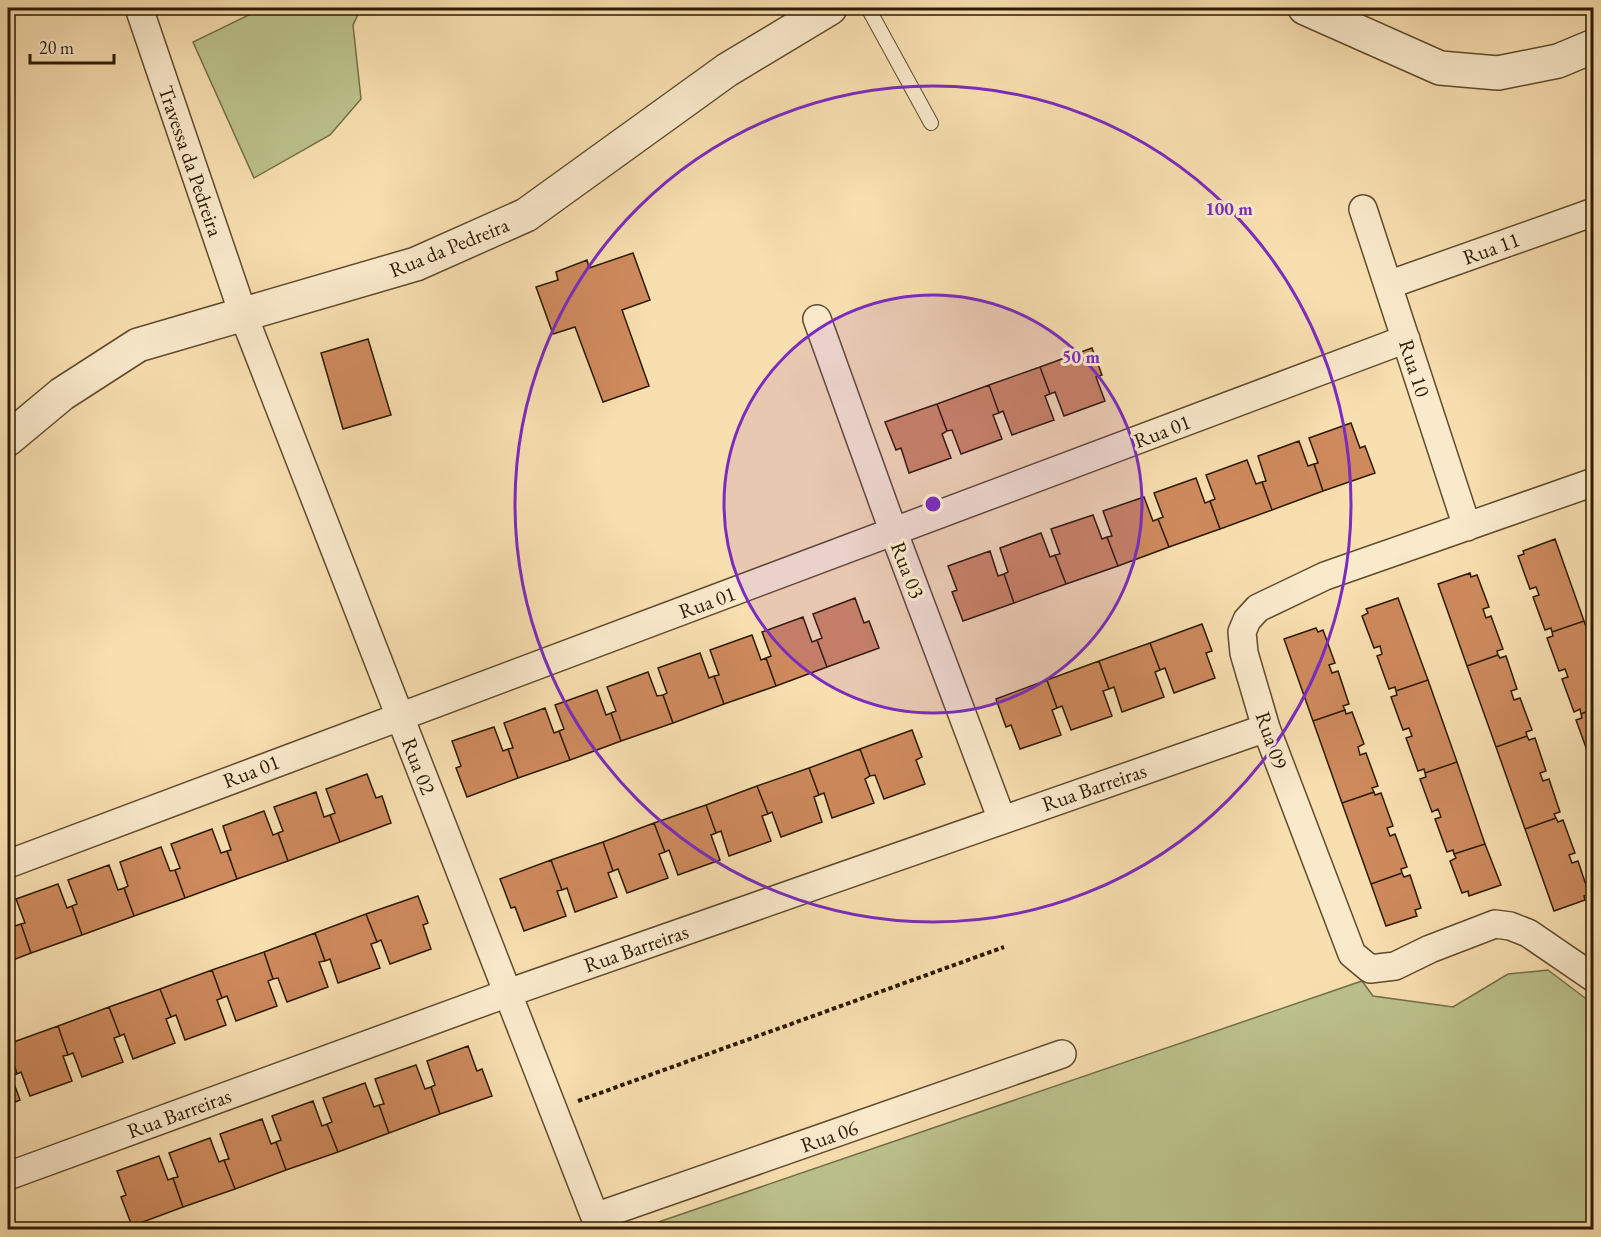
<svg xmlns="http://www.w3.org/2000/svg" width="1601" height="1237" font-family="'EB Garamond',serif">
  <style>
    .green { fill: #bcc28c; stroke: #746e46; stroke-width: 1.5 }
    .building { fill: #ce8a5d; stroke: #2d1a01; stroke-width: 1.5 }
    .lines { fill: none; stroke-linecap: round; stroke-linejoin: round }
    .service-casing { stroke: #604b2d; stroke-width: 16 }
    .minor-casing { stroke: #604b2d; stroke-width: 30 }
    .tertiary-casing { stroke: #604b2d; stroke-width: 36 }
    .path { stroke: #2d1a01; stroke-width: 4; stroke-dasharray: 4.5 3; stroke-linecap: butt }
    .service { stroke: #faeacc; stroke-width: 14 }
    .minor { stroke: #faeacc; stroke-width: 27 }
    .tertiary { stroke: #faeacc; stroke-width: 33 }
    .ring { fill: none; stroke: #7b2cbf; stroke-width: 3 }
    .labels { text-anchor: middle; dominant-baseline: central; stroke-width: 6; stroke-linejoin: round; paint-order: stroke }
    .street-label { font-size: 21px; fill: #2d1a01; stroke: #faeacc }
    .centre { fill: #7b2cbf; stroke: #faeacc; stroke-width: 3 }
    .ring-label { font-size: 18px; text-anchor: middle; font-weight: bold; fill: #7b2cbf; stroke: #faeacc; stroke-width: 6; stroke-linejoin: round; paint-order: stroke }
  </style>
  <rect width="100%" height="100%" fill="#f8dfb0"/>
  <filter id="stains"><feTurbulence type="fractalNoise" baseFrequency=".00333" numOctaves="4"/><feColorMatrix values="0 0 0 0 .2 0 0 0 0 .09 0 0 0 0 .02 0 0 0 .5 -.17"/></filter>
  <radialGradient id="worn" r=".72"><stop offset=".6" stop-color="#630" stop-opacity="0"/><stop offset="1" stop-color="#630" stop-opacity=".3"/></radialGradient>
  <path class="green" d="M258 8H361L353 25 361 99 330 135 254 178 193 42 253 13Z
    M1548 970 1593 1004V1229H638L1362 981 1373 996 1453 1007 1508 974Z"/>
  <path class="building" d="M633 253 650 300 622 310 649 386 603 402 575 327 553 334 536 287 558 280 556 272 587 260 589 268Z
    M368 339 391 415 343 429 321 353Z
    M1092 348 1102 375 1096 377 1105 401 1064 416 1055 392 1050 394 1040 367Z
    M1040 367 1050 394 1045 396 1054 420 1012 435 1003 411 999 413 989 385Z
    M989 385 999 413 993 415 1002 439 961 454 952 430 947 431 937 404Z
    M937 404 947 431 942 434 951 458 909 473 901 448 896 450 885 422Z
    M1351 423 1360 448 1365 446 1375 473 1323 491 1314 464 1318 463 1309 438Z
    M1299 441 1308 466 1314 464 1323 491 1272 510 1262 482 1266 481 1258 456Z
    M1247 460 1256 484 1262 482 1272 510 1220 529 1210 501 1215 499 1206 475Z
    M1196 478 1205 503 1210 501 1220 529 1169 547 1158 519 1163 517 1154 493Z
    M1144 497 1153 521 1158 519 1169 547 1118 566 1107 537 1112 536 1103 511Z
    M1093 515 1102 539 1107 537 1118 566 1066 584 1055 555 1060 554 1051 529Z
    M1041 533 1050 557 1055 555 1066 584 1014 603 1004 574 1008 572 1000 548Z
    M1555 539 1584 621 1552 632 1551 628 1545 630 1533 597 1539 595 1536 587 1530 589 1518 556 1524 554 1523 551Z
    M990 551 998 576 1004 574 1014 603 963 621 952 592 957 590 948 566Z
    M1470 573 1471 577 1477 575 1489 607 1483 609 1486 618 1491 616 1503 649 1497 651 1498 655 1467 666 1438 584Z
    M855 598 864 623 869 621 879 648 827 667 817 640 822 638 813 614Z
    M1398 598 1428 680 1396 691 1395 687 1389 689 1377 656 1382 654 1380 646 1374 648 1362 616 1368 613 1366 609Z
    M803 617 812 642 817 640 827 667 776 686 766 658 771 656 762 632Z
    M1584 621 1594 649V709L1581 714 1580 709 1574 712 1562 679 1568 677 1565 669 1559 671 1547 638 1553 636 1552 632Z
    M1202 624 1212 651 1206 653 1215 678 1174 693 1165 668 1160 670 1150 643Z
    M1316 628 1318 632 1323 630 1335 663 1329 665 1332 673 1338 671 1349 704 1343 706 1345 710 1313 721 1284 639Z
    M752 635 761 660 766 658 776 686 724 704 714 676 719 675 710 650Z
    M1150 643 1160 670 1155 672 1164 697 1122 712 1114 687 1109 689 1099 661Z
    M700 653 709 678 714 676 724 704 673 723 663 695 667 693 658 668Z
    M1498 655 1500 658 1506 656 1517 689 1511 691 1514 700 1520 698 1532 730 1526 732 1527 736 1496 747 1467 666Z
    M1099 661 1109 689 1103 691 1112 716 1071 730 1062 706 1057 708 1047 680Z
    M648 672 657 696 663 695 673 723 621 741 611 713 616 711 607 687Z
    M1047 680 1057 708 1052 710 1061 735 1020 749 1011 725 1006 727 996 699Z
    M1428 680 1457 762 1425 773 1424 769 1418 771 1406 738 1412 736 1409 728 1403 730 1391 697 1397 695 1396 691Z
    M597 690 606 715 611 713 621 741 570 760 559 731 564 729 555 705Z
    M545 708 554 733 559 731 570 760 518 778 508 749 513 748 504 723Z
    M1594 709V751L1588 753 1576 720 1582 718 1581 714Z
    M1345 710 1346 714 1352 712 1364 744 1358 747 1360 755 1366 753 1378 786 1372 788 1374 792 1342 803 1313 721Z
    M494 727 503 751 508 749 518 778 467 797 456 768 461 766 452 741Z
    M912 730 922 757 916 760 925 784 884 799 875 775 870 776 860 749Z
    M1527 736 1529 740 1535 738 1546 771 1540 773 1543 781 1549 779 1560 812 1554 814 1556 818 1525 829 1496 747Z
    M860 749 870 776 865 779 874 803 832 818 824 793 819 795 809 768Z
    M1457 762 1485 844 1454 854 1453 850 1447 852 1435 819 1441 817 1438 809 1432 812 1420 779 1426 777 1425 773Z
    M809 768 819 795 814 797 822 822 781 837 772 812 768 814 757 786Z
    M367 774 376 798 382 796 391 823 340 842 330 815 335 813 326 789Z
    M757 786 768 814 762 816 771 841 729 856 721 831 716 833 706 805Z
    M316 792 324 817 330 815 340 842 288 861 278 833 283 831 274 807Z
    M1374 792 1375 795 1381 793 1393 826 1387 828 1390 836 1395 834 1407 867 1401 869 1402 873 1371 884 1342 803Z
    M706 805 716 833 711 835 720 860 678 875 669 850 665 852 654 823Z
    M264 811 273 835 278 833 288 861 237 879 227 851 231 850 223 826Z
    M1556 818 1558 822 1563 820 1575 853 1569 855 1572 863 1578 861 1589 894 1584 896 1585 900 1554 911 1525 829Z
    M654 823 665 852 659 854 668 878 627 893 618 869 613 871 603 842Z
    M212 829 221 853 227 851 237 879 185 898 175 870 180 868 171 844Z
    M603 842 613 871 608 873 617 897 575 912 567 888 562 890 551 860Z
    M1485 844 1501 885 1469 896 1468 891 1462 893 1450 861 1456 858 1454 854Z
    M161 847 170 871 175 870 185 898 134 916 124 888 128 886 120 862Z
    M551 860 562 890 557 891 566 916 524 931 515 907 511 908 500 879Z
    M109 865 118 890 124 888 134 916 82 935 72 906 77 904 68 880Z
    M1402 873 1404 877 1410 875 1421 908 1415 910 1417 916 1386 926 1371 884Z
    M58 884 67 908 72 906 82 935 31 953 21 924 25 923 16 899Z
    M418 896 428 923 423 925 431 949 390 964 381 940 377 942 366 914Z
    M8 906 15 926 21 924 31 953 8 962Z
    M366 914 377 942 371 944 380 968 338 983 330 959 325 961 315 933Z
    M315 933 325 961 319 962 328 987 287 1002 278 978 273 979 264 952Z
    M264 952 273 979 268 981 277 1006 236 1021 227 996 222 998 212 970Z
    M212 970 222 998 217 1000 226 1025 185 1040 176 1015 171 1017 160 989Z
    M160 989 171 1017 166 1019 175 1043 133 1059 124 1034 120 1036 109 1007Z
    M109 1007 120 1036 114 1038 123 1062 82 1077 73 1053 68 1055 58 1026Z
    M58 1026 68 1055 63 1056 72 1081 30 1096 21 1072 17 1074 8 1044Z
    M468 1046 477 1071 482 1069 492 1096 440 1114 431 1087 435 1085 427 1061Z
    M8 1048 17 1074 11 1075 20 1100 8 1105Z
    M416 1065 425 1089 431 1087 440 1114 389 1133 379 1105 384 1104 375 1079Z
    M365 1083 374 1107 379 1105 389 1133 338 1152 327 1124 332 1122 323 1098Z
    M313 1101 322 1126 327 1124 338 1152 286 1170 276 1142 281 1140 272 1116Z
    M262 1119 271 1144 276 1142 286 1170 235 1189 224 1160 229 1159 220 1134Z
    M210 1138 219 1162 224 1160 235 1189 183 1207 173 1178 178 1177 169 1153Z
    M159 1156 168 1180 173 1178 183 1207 132 1226 121 1197 126 1195 117 1171Z"/>
  <g class="lines">
    <g class="service-casing">
      <path id="service" d="M868 8 931 123"/>
    </g>
    <g class="minor-casing">
      <path id="minor" d="M139 8 243 314 595 1217 1062 1054
        M1363 209 1467 527
        M1388 285 1594 212
        M817 319 894 533 1002 820
        M1594 482 1325 576 1258 608 1247 620 1242 632 1244 653 1266 728 1352 954 1370 969 1395 966 1430 949 1495 924 1510 926 1528 933 1594 978
        M8 864 1406 339
        M8 1176 508 993 1266 728"/>
    </g>
    <g class="tertiary-casing">
      <path id="tertiary" d="M1305 8 1440 68 1498 73 1558 61 1594 46
        M8 439 62 394 138 345 416 264 526 215 727 70 830 8"/>
    </g>
    <path class="path" d="M578 1101 1004 947"/>
    <use href="#service" class="service"/>
    <use href="#minor" class="minor"/>
    <use href="#tertiary" class="tertiary"/>
  </g>
  <circle cx="933" cy="504" r="209" fill="#7b2cbf" fill-opacity=".12"/>
  <g class="ring">
    <circle cx="933" cy="504" r="209"/>
    <circle cx="933" cy="504" r="418"/>
  </g>
  <g class="labels">
    <g class="street-label">
      <text transform="translate(191 161) rotate(71)">Travessa da Pedreira</text>
      <text transform="translate(449 247) rotate(-22)">Rua da Pedreira</text>
      <text transform="translate(1491 248) rotate(-20)">Rua 11</text>
      <text transform="translate(1415 368) rotate(72)">Rua 10</text>
      <text transform="translate(1162 431) rotate(-21)">Rua 01</text>
      <text transform="translate(908 570) rotate(69)">Rua 03</text>
      <text transform="translate(707 602) rotate(-20)">Rua 01</text>
      <text transform="translate(1272 740) rotate(71)">Rua 09</text>
      <text transform="translate(419 766) rotate(69)">Rua 02</text>
      <text transform="translate(251 771) rotate(-21)">Rua 01</text>
      <text transform="translate(1094 787) rotate(-19)">Rua Barreiras</text>
      <text transform="translate(636 948) rotate(-19)">Rua Barreiras</text>
      <text transform="translate(179 1113) rotate(-20)">Rua Barreiras</text>
      <text transform="translate(829 1136) rotate(-19)">Rua 06</text>
    </g>
  </g>
  <circle cx="933" cy="504" r="9" class="centre"/>
  <g class="ring-label">
    <text x="1229" y="215">100 m</text>
    <text x="1081" y="363">50 m</text>
  </g>
  <rect width="1601" height="1237" fill="none" stroke="#f8dfb0" stroke-width="30"/>
  <rect x="9" y="9" width="1583" height="1219" fill="none" stroke="#2d1a01" stroke-width="3"/>
  <rect x="15" y="15" width="1571" height="1207" fill="none" stroke="#2d1a01" stroke-width="1.5"/>
  <path d="M30 54v9h84v-9" fill="none" stroke="#2d1a01" stroke-width="3"/>
  <text x="39" y="54" font-size="18" fill="#2d1a01" stroke="#faeacc" stroke-width="4.5" paint-order="stroke">20 m</text>
  <rect width="100%" height="100%" filter="url(#stains)"/>
  <rect width="100%" height="100%" fill="url(#worn)"/>
</svg>
